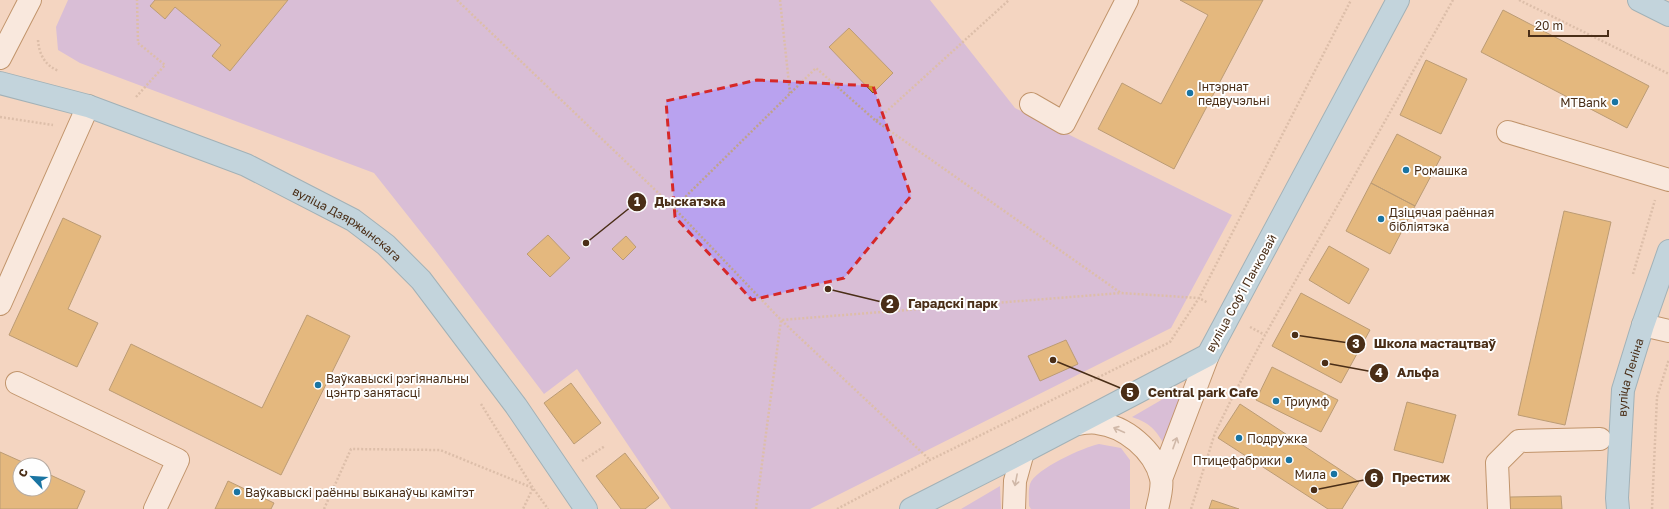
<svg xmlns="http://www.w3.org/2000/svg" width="1669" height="509" font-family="'Golos Text',sans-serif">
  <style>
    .green { fill: #b9a2ef }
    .building { fill: #d0962d; stroke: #775518 }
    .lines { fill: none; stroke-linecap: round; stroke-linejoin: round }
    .minor-casing { stroke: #844604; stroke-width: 24 }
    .major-casing { stroke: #3f86ab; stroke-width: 24 }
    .path { stroke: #c0a28d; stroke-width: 2.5; stroke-dasharray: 2 2; stroke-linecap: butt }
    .minor { stroke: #fff; stroke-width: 22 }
    .major { stroke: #88d3fc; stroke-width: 22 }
    .oneway { stroke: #a4968b }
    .marked { fill: none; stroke: #d62828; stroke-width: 3; stroke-dasharray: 8 5; stroke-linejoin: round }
    .poi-dot { fill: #1974a2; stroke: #fefefe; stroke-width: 1.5 }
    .labels { text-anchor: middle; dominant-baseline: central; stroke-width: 4; stroke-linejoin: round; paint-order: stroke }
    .poi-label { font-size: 12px; fill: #4a2e17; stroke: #fefefe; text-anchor: start }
    .street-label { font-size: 12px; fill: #4a2e17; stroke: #fefefe }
    .leader { fill: none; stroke: #4a2e17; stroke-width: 1.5 }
    .callout-dot { fill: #4a2e17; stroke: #fefefe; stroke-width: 1.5 }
    .mark-label { font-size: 12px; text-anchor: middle; font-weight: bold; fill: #fff }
    .callout-label { font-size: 13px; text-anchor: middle; font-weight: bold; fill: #4a2e17; stroke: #fefefe; stroke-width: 4; stroke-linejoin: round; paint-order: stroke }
  </style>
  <rect width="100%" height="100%" fill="#f4d6c1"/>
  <path class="green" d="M68 0H930L1015 108 1232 215 1171 328 810 509H671L577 369 544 394 435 250 374 173 80 63 58 50 56 27Z
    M1187 385 1164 444C1155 429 1150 423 1132 417Z
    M1099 444 1121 448 1130 460V509H1031L1029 506C1029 499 1028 490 1030 484 1035 469 1084 447 1099 444Z
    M1000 486 1001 509H961Z"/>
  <path class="building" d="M155 0H288L230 71 212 56 221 45 175 7 165 19 150 6Z
    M1180 0H1263L1174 169 1098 129 1122 83 1161 104 1208 15Z
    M1503 10 1649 86 1627 128 1481 52Z
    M849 28 893 73 873 93 829 47Z
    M1426 60 1467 79 1441 134 1400 115Z
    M1397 134 1441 157 1415 206 1371 183Z
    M1371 183 1415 206 1390 254 1346 231Z
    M1564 211 1611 222 1565 425 1518 415Z
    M63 218 101 236 68 309 98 323 77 367 9 335Z
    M548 235 570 258 550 277 527 254Z
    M626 236 636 247 623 260 612 249Z
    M1329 246 1369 269 1349 304 1309 280Z
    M1301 293 1370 330 1341 383 1272 346Z
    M307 315 350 336 281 475 109 390 131 344 262 408Z
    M1066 340 1078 364 1040 381 1028 356Z
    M1272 367 1338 400 1321 432 1256 400Z
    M571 383 601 423 574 444 544 403Z
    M1407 402 1456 415 1443 463 1394 450Z
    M1240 404 1359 482 1342 509H1328L1218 438Z
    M0 452 29 465H20V489H44V472L85 491 77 509H0Z
    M625 453 659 498 645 509H621L596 476Z
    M228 481 274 503 271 509H215Z
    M1561 496 1562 509H1510V497Z
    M1212 500 1239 509H1209Z"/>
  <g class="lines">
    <g class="minor-casing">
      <path id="minor" d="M0 58 30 0
        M1031 104 1064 123 1127 0
        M1508 132 1669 180
        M0 304 88 106
        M1643 325 1669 331
        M17 383 178 460 155 509
        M1078 424C1084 423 1091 422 1097 423 1125 426 1154 450 1161 478 1163 487 1159 501 1157 509
        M1161 479 1208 355
        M1014 509 1015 481 1023 452
        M1499 509 1497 463 1519 441 1600 439"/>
    </g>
    <g class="major-casing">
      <g id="major">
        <path d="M1639 0 1669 15"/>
        <path id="s1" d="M0 83 88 106 246 165 353 220 386 245 421 280 516 406 586 509"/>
        <path d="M911 509 1023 452 1208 355 1398 0"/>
        <path id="s2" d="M1618 509 1617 498 1623 390 1643 325 1669 251"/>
      </g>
    </g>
    <path class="path" d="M457 0 674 208 781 320 930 460
      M780 0 790 93
      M1519 0 1669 74
      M38 40C39 54 45 66 59 71
      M136 97 165 65 138 43 137 0
      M0 117 53 125
      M876 121 1121 293 1199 298 1208 303
      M674 208 816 68 876 121 1009 0
      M1633 274 1655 200
      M1250 327 1265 335
      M481 404 533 488 548 509
      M582 461 605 446
      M324 509 351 449 440 450 533 488 523 509
      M756 509 781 320 1121 293
      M837 509 930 460 1170 342 1199 298 1351 0
      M1191 509 1215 433 1232 398 1265 335 1453 0
      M1652 509 1657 397 1669 359"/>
    <use href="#minor" class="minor"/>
    <use href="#major" class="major"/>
  </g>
  <defs><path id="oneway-shaft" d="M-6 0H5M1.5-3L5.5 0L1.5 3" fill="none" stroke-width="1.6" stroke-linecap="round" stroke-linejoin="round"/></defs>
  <g class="oneway">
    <use href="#oneway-shaft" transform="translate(1119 430) rotate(-156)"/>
    <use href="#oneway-shaft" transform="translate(1175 443) rotate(-70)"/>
    <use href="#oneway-shaft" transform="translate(1016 480) rotate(101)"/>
  </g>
  <path d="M0 0H1669V509H0ZM757 80 873 86 911 196 844 278 752 300 675 217 666 101Z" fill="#f4d6c1" fill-opacity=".55" fill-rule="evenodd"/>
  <path class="marked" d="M757 80 873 86 911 196 844 278 752 300 675 217 666 101Z"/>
  <g class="poi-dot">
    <circle cx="1190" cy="93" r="4"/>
    <circle cx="1615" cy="102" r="4"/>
    <circle cx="1406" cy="170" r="4"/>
    <circle cx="1381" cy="219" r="4"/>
    <circle cx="318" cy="385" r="4"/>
    <circle cx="1276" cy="401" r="4"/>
    <circle cx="1239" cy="438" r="4"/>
    <circle cx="1289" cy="460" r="4"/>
    <circle cx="1334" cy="474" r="4"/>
    <circle cx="237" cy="492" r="4"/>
  </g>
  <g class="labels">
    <g class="poi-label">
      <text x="1198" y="86">Інтэрнат<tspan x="1198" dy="14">педвучэльні</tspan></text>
      <text x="1607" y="102" text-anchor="end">MTBank</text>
      <text x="1414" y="170">Ромашка</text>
      <text x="1389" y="212">Дзіцячая раённая<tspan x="1389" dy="14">бібліятэка</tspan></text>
      <text x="326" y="378">Ваўкавыскі рэгіянальны<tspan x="326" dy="14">цэнтр занятасці</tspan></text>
      <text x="1284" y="401">Триумф</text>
      <text x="1247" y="438">Подружка</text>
      <text x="1281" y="460" text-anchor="end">Птицефабрики</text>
      <text x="1326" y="474" text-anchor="end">Мила</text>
      <text x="245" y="492">Ваўкавыскі раённы выканаўчы камітэт</text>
    </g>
    <g class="street-label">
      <text stroke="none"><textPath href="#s1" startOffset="377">вуліца Дзяржынскага</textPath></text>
      <text transform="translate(1241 293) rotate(-61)">вуліца Софʼі Панковай</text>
      <text stroke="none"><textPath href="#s2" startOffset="133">вуліца Леніна</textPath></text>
    </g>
  </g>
  <path class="leader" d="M586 243L637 202M828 289L890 304M1295 335L1356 344M1325 363L1379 373M1053 360L1130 392M1314 490L1374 478"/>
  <g class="callout-dot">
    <circle cx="586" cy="243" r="4"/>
    <circle cx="828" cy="289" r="4"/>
    <circle cx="1295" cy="335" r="4"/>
    <circle cx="1325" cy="363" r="4"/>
    <circle cx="1053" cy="360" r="4"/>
    <circle cx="1314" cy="490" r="4"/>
    <circle cx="637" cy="202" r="10"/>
    <circle cx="890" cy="304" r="10"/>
    <circle cx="1356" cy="344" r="10"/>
    <circle cx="1379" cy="373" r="10"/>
    <circle cx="1130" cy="392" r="10"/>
    <circle cx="1374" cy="478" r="10"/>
  </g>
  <g class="mark-label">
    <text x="637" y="206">1</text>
    <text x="890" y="308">2</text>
    <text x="1356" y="348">3</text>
    <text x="1379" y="377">4</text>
    <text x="1130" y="397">5</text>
    <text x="1374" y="482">6</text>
  </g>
  <g class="callout-label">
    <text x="690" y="206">Дыскатэка</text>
    <text x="953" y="308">Гарадскі парк</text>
    <text x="1435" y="348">Школа мастацтваў</text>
    <text x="1418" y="377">Альфа</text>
    <text x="1203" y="397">Central park Cafe</text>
    <text x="1421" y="482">Престиж</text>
  </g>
  <g transform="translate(32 477) rotate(295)"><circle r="19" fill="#fefefe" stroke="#b6aba2"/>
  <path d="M0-3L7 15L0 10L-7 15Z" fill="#1974a2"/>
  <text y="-6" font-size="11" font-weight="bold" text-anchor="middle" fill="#4a2e17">С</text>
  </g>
  <path d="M1529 30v6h79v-6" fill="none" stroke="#4a2e17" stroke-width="2"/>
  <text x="1535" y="30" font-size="12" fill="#4a2e17" stroke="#fefefe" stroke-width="3" paint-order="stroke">20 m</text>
</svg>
